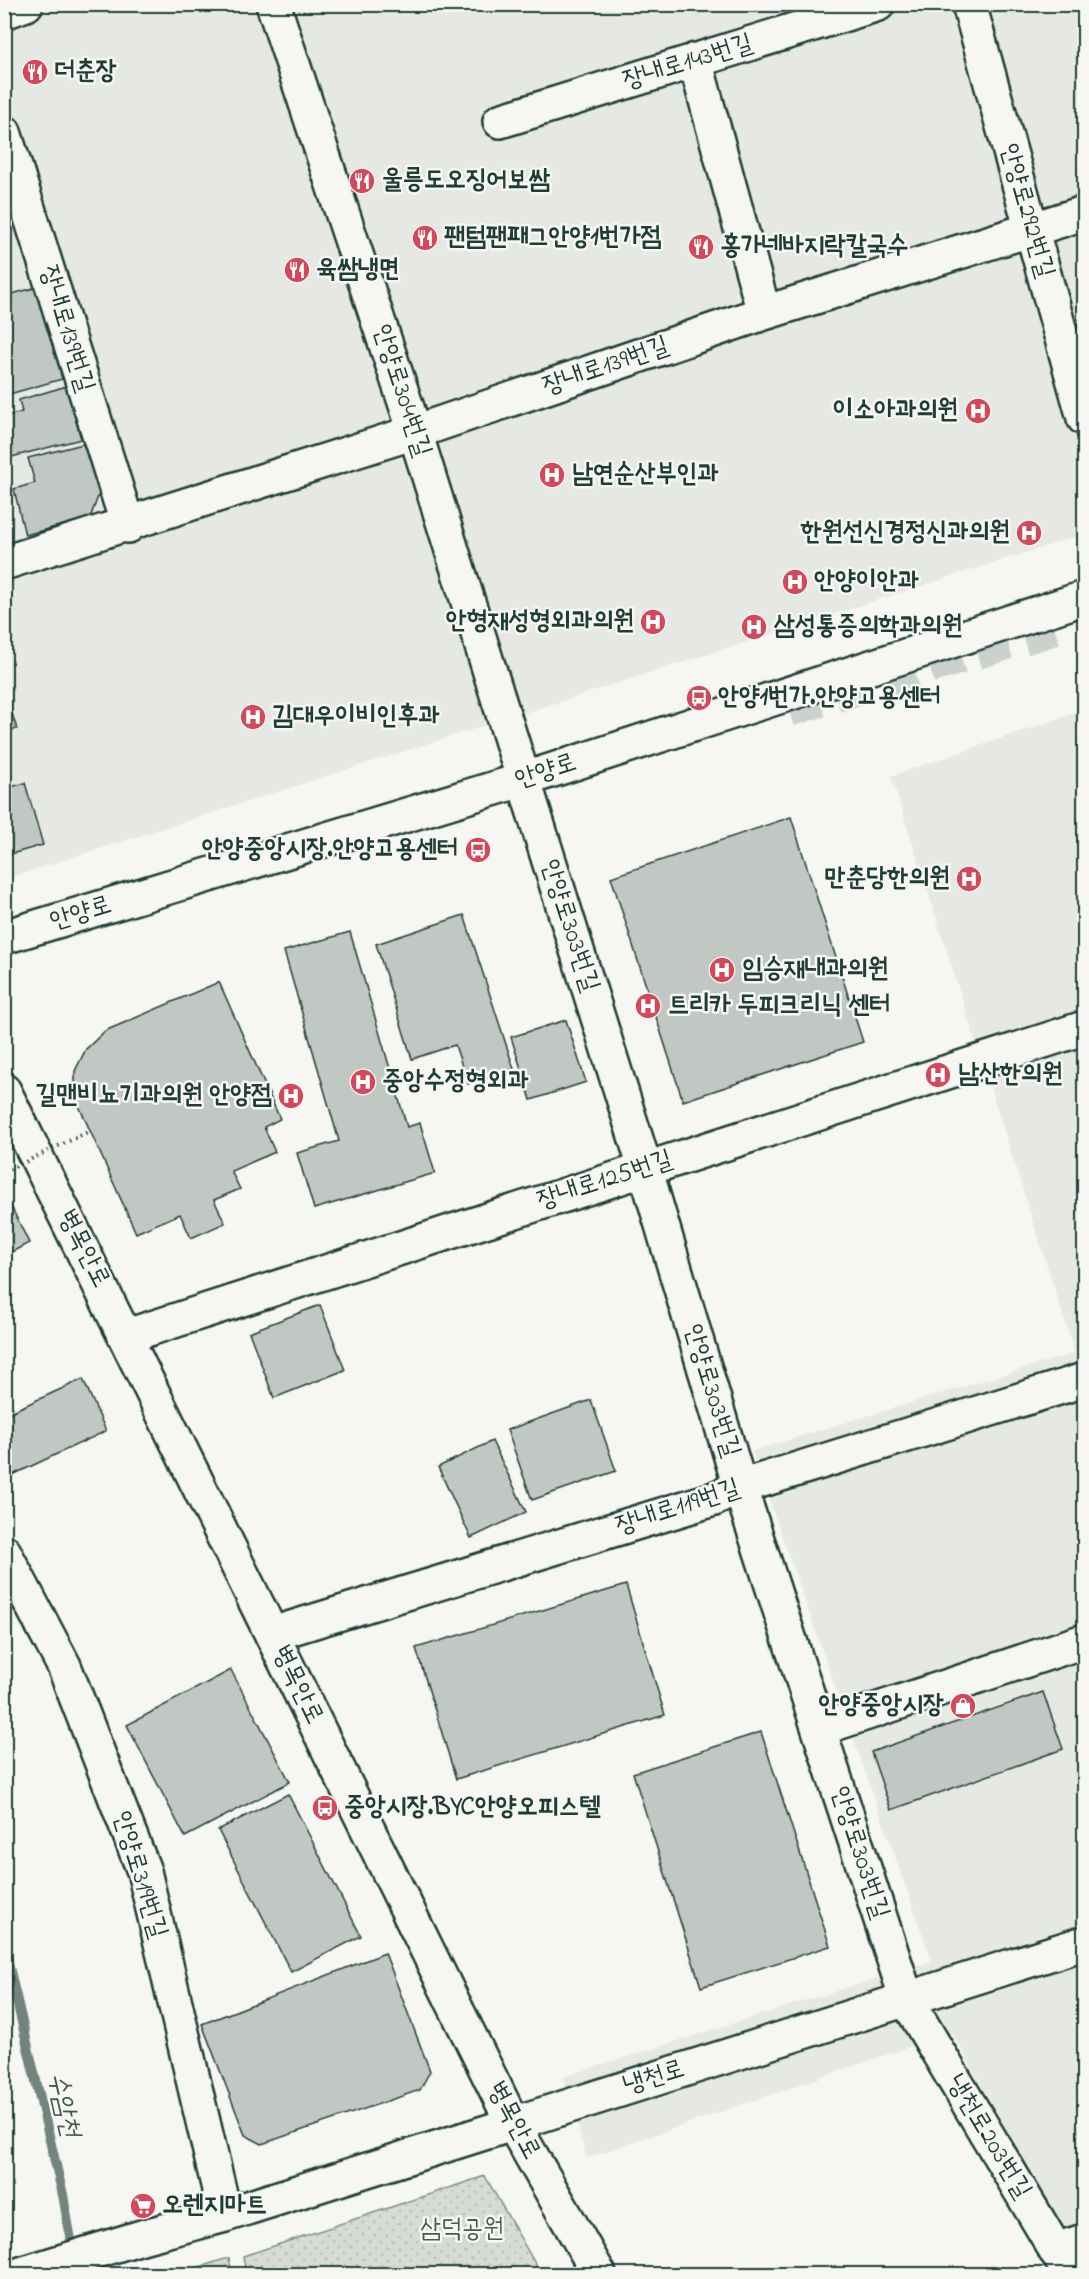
<svg xmlns="http://www.w3.org/2000/svg" width="1089" height="2279" font-family="'Indie Flower','Poor Story',sans-serif">
  <style>
    .built { fill: #e6e8e4 }
    .park { fill: url(#park-dots); stroke: #7a8c85; stroke-width: 1.5 }
    .lines { fill: none; stroke-linecap: round; stroke-linejoin: round }
    .stream { stroke: #72847d; stroke-width: 10 }
    .building { fill: #c1c8c3; stroke: #1f3d34; stroke-width: 1.5 }
    .minor-tunnel { stroke: #cbd1cc; stroke-width: 33; stroke-dasharray: 33 16; stroke-linecap: butt }
    .minor-casing { stroke: #1f3d34; stroke-width: 38 }
    .minor { stroke: #f6f6f2; stroke-width: 33 }
    .path-bridge { stroke: #1f3d34; stroke-width: 4; stroke-dasharray: 1.5 4.5; stroke-linecap: butt }
    .labels { text-anchor: middle; dominant-baseline: central; stroke-width: 5; stroke-linejoin: round; paint-order: stroke }
    .street-label { font-size: 26px; fill: #1f3d34; stroke: #f6f6f2 }
    .poi-label { font-size: 26px; font-weight: bold; fill: #1f3d34; stroke: #f6f6f2; text-anchor: start }
    .park-label { font-size: 26px; fill: #445d54; stroke: #f6f6f2 }
    .water-label { font-size: 27px; font-style: italic; fill: #425a52; stroke: #f6f6f2 }
  </style>
  <defs>
    <pattern id="park-dots" width="8" height="8" patternUnits="userSpaceOnUse" patternTransform="scale(1.5)"><rect width="8" height="8" fill="#d6dbd6"/><path d="M2 2h.1M6 6h.1" fill="none" stroke="#b7bdb8" stroke-width="1.8" stroke-linecap="round"/></pattern>
  </defs>
  <rect width="100%" height="100%" fill="#f6f6f2"/>
  <filter id="ink" filterUnits="userSpaceOnUse"><feTurbulence type="fractalNoise" baseFrequency=".0167" numOctaves="2"/><feDisplacementMap in="SourceGraphic" scale="12" xChannelSelector="R" yChannelSelector="G"/><feConvolveMatrix kernelMatrix="1 2 1 2 8 2 1 2 1" color-interpolation-filters="sRGB"/></filter>
  <g filter="url(#ink)">
    <path class="built" d="M5 5H1084V534L5 879Z
      M1084 710V2237L1068 2242 952 2032 587 2158 563 2077 932 1961 752 1451 1075 1353 891 776Z"/>
    <path class="park" d="M485 2176 541 2274H246L243 2256Z
      M229 2258 232 2274H175Z"/>
    <g class="lines">
      <path class="stream" d="M4 1946 63 2195 77 2274"/>
    </g>
    <path class="building" d="M38 287 62 379 6 395 4 363 8 362 4 349V296Z
      M67 386 81 439 4 459V417L22 412 19 400Z
      M87 443 99 494 90 518 25 535 14 489 35 483 28 458Z
      M4 689 17 729 4 732Z
      M25 783 43 845 4 856V789Z
      M791 817 863 1042 683 1101 611 877Z
      M464 915 514 1069 468 1084 455 1045 412 1059 376 944Z
      M350 932 407 1127 420 1123 435 1173 314 1209 297 1153 339 1141 284 951Z
      M219 982 280 1119 264 1127 275 1152 231 1171 240 1189 214 1200 225 1223 191 1238 180 1214 136 1233 75 1097V1071L86 1049 105 1031Z
      M566 1020 586 1082 531 1100 511 1037Z
      M4 1192 29 1243 4 1256Z
      M320 1305 345 1370 274 1398 249 1332Z
      M83 1379 106 1431 4 1479V1415Z
      M591 1400 616 1471 532 1500 507 1430Z
      M492 1441 526 1512 471 1538 438 1467Z
      M626 1585 665 1715 456 1779 416 1648Z
      M231 1670 290 1782 185 1837 127 1725Z
      M1043 1692 1063 1749 891 1810 871 1752Z
      M761 1732 830 1946 701 1987 633 1773Z
      M288 1794 361 1936 291 1972 218 1830Z
      M385 1953 430 2071 420 2090 262 2144 245 2135 202 2024Z"/>
    <g class="lines">
      <path class="minor-tunnel" d="M789 710 1067 625"/>
      <g class="minor-casing">
        <path id="minor" d="M273 4 415 432 645 1168 740 1487 907 2000 1070 2274
          M969 4 1084 418
          M4 12 26 4
          M695 60 764 313
          M500 121 878 4
          M4 132 128 526
          M4 563 415 432 764 313 1084 213
          M4 937 522 780 1084 598
          M4 1091 512 2122 599 2274
          M127 1336 1084 1028
          M4 1552 64 1666 144 1871 225 2215
          M272 1634 714 1499 740 1487 1084 1380
          M819 1729 1084 1641
          M1055 2250 1084 2241
          M21 2274 145 2236 225 2215 1084 1943"/>
      </g>
      <use href="#minor" class="minor"/>
      <path class="path-bridge" d="M4 1172 90 1131"/>
    </g>
  </g>
  <defs>
    <g id="restaurant-disc" transform="scale(1.35)"><circle r="9.5" fill="#d1495b" stroke="#f6f6f2"/><path d="M-5-6h1v4h1v-4h1v4h1v-4h1v5L-1.5 .5V6h-2V.5L-5-1ZM5-6V6H3V1.5H1.5Q1.5-4 5-6Z" fill="#fff"/></g>
    <g id="hospital-disc" transform="scale(1.35)"><circle r="9.5" fill="#d1495b" stroke="#f6f6f2"/><path d="M-5-5h3v3.5h4V-5h3V5h-3V1.5h-4V5h-3Z" fill="#fff"/></g>
    <g id="bus-disc" transform="scale(1.35)"><circle r="9.5" fill="#d1495b" stroke="#f6f6f2"/><path d="M-5-6H5V4H4V6H2V4H-2V6H-4V4H-5ZM-3.5-4V0h7V-4ZM-3.5 1.2v1.5H-2V1.2ZM2 1.2v1.5H3.5V1.2Z" fill="#fff"/></g>
    <g id="shop-disc" transform="scale(1.35)"><circle r="9.5" fill="#d1495b" stroke="#f6f6f2"/><path d="M-5-2.5h2.3a2.7 3.5 0 0 1 5.4 0H5L5.5 6h-11ZM-1.5-2.5h3a1.5 2.3 0 0 0-3 0Z" fill="#fff"/></g>
    <g id="supermarket-disc" transform="scale(1.35)"><circle r="9.5" fill="#d1495b" stroke="#f6f6f2"/><path d="M-6-5.5h2.5l.6 2H6L4.5 2H-2.5L-4.4-4H-6ZM-1.5 3.2a1.3 1.3 0 1 0 .1 0ZM3 3.2a1.3 1.3 0 1 0 .1 0Z" fill="#fff"/></g>
  </defs>
  <g fill-rule="evenodd">
    <use href="#restaurant-disc" x="35" y="72"/>
    <use href="#restaurant-disc" x="362" y="181"/>
    <use href="#restaurant-disc" x="425" y="238"/>
    <use href="#restaurant-disc" x="701" y="247"/>
    <use href="#restaurant-disc" x="297" y="270"/>
    <use href="#hospital-disc" x="978" y="411"/>
    <use href="#hospital-disc" x="552" y="475"/>
    <use href="#hospital-disc" x="1029" y="533"/>
    <use href="#hospital-disc" x="795" y="582"/>
    <use href="#hospital-disc" x="653" y="622"/>
    <use href="#hospital-disc" x="754" y="627"/>
    <use href="#bus-disc" x="699" y="698"/>
    <use href="#hospital-disc" x="253" y="717"/>
    <use href="#bus-disc" x="478" y="850"/>
    <use href="#hospital-disc" x="969" y="879"/>
    <use href="#hospital-disc" x="722" y="970"/>
    <use href="#hospital-disc" x="648" y="1006"/>
    <use href="#hospital-disc" x="938" y="1075"/>
    <use href="#hospital-disc" x="363" y="1082"/>
    <use href="#hospital-disc" x="291" y="1096"/>
    <use href="#shop-disc" x="963" y="1706"/>
    <use href="#bus-disc" x="325" y="1808"/>
    <use href="#supermarket-disc" x="143" y="2206"/>
  </g>
  <g class="labels">
    <g class="street-label">
      <text transform="translate(688 63) rotate(-17)">장내로143번길</text>
      <text transform="translate(1026 211) rotate(74)">안양로292번길</text>
      <text transform="translate(66 329) rotate(73)">장내로139번길</text>
      <text transform="translate(606 367) rotate(-19)">장내로139번길</text>
      <text transform="translate(401 391) rotate(72)">안양로304번길</text>
      <text transform="translate(546 772) rotate(-18)">안양로</text>
      <text transform="translate(81 914) rotate(-17)">안양로</text>
      <text transform="translate(569 926) rotate(72)">안양로303번길</text>
      <text transform="translate(605 1181) rotate(-18)">장내로125번길</text>
      <text transform="translate(83 1249) rotate(63)">병목안로</text>
      <text transform="translate(711 1391) rotate(73)">안양로303번길</text>
      <text transform="translate(678 1508) rotate(-18)">장내로119번길</text>
      <text transform="translate(297 1685) rotate(64)">병목안로</text>
      <text transform="translate(859 1853) rotate(72)">안양로303번길</text>
      <text transform="translate(139 1875) rotate(73)">안양로319번길</text>
      <text transform="translate(654 2078) rotate(-17)">냉천로</text>
      <text transform="translate(513 2121) rotate(62)">병목안로</text>
      <text transform="translate(988 2137) rotate(59)">냉천로203번길</text>
    </g>
    <g class="poi-label">
      <text x="54" y="72">더춘장</text>
      <text x="382" y="181">울릉도오징어보쌈</text>
      <text x="444" y="238">팬텀팬패그안양1번가점</text>
      <text x="720" y="247">홍가네바지락칼국수</text>
      <text x="316" y="270">육쌈냉면</text>
      <text x="958" y="411" text-anchor="end">이소아과의원</text>
      <text x="572" y="475">남연순산부인과</text>
      <text x="1010" y="533" text-anchor="end">한원선신경정신과의원</text>
      <text x="814" y="582">안양이안과</text>
      <text x="634" y="622" text-anchor="end">안형재성형외과의원</text>
      <text x="774" y="627">삼성통증의학과의원</text>
      <text x="718" y="698">안양1번가.안양고용센터</text>
      <text x="272" y="717">김대우이비인후과</text>
      <text x="458" y="850" text-anchor="end">안양중앙시장.안양고용센터</text>
      <text x="950" y="879" text-anchor="end">만춘당한의원</text>
      <text x="742" y="970">임승재내과의원</text>
      <text x="668" y="1006">트리카 두피크리닉 센터</text>
      <text x="958" y="1075">남산한의원</text>
      <text x="382" y="1082">중앙수정형외과</text>
      <text x="272" y="1096" text-anchor="end">길맨비뇨기과의원 안양점</text>
      <text x="944" y="1706" text-anchor="end">안양중앙시장</text>
      <text x="344" y="1808">중앙시장.BYC안양오피스텔</text>
      <text x="162" y="2206">오렌지마트</text>
    </g>
    <g class="park-label">
      <text x="462" y="2230">삼덕공원</text>
    </g>
    <g class="water-label">
      <text transform="translate(63 2105) rotate(77)">수암천</text>
    </g>
  </g>
  <rect width="1089" height="2279" fill="none" stroke="#f6f6f2" stroke-width="24"/>
  <rect x="12" y="12" width="1065" height="2255" fill="none" stroke="#1f3d34" stroke-width="2" filter="url(#ink)"/>
</svg>
